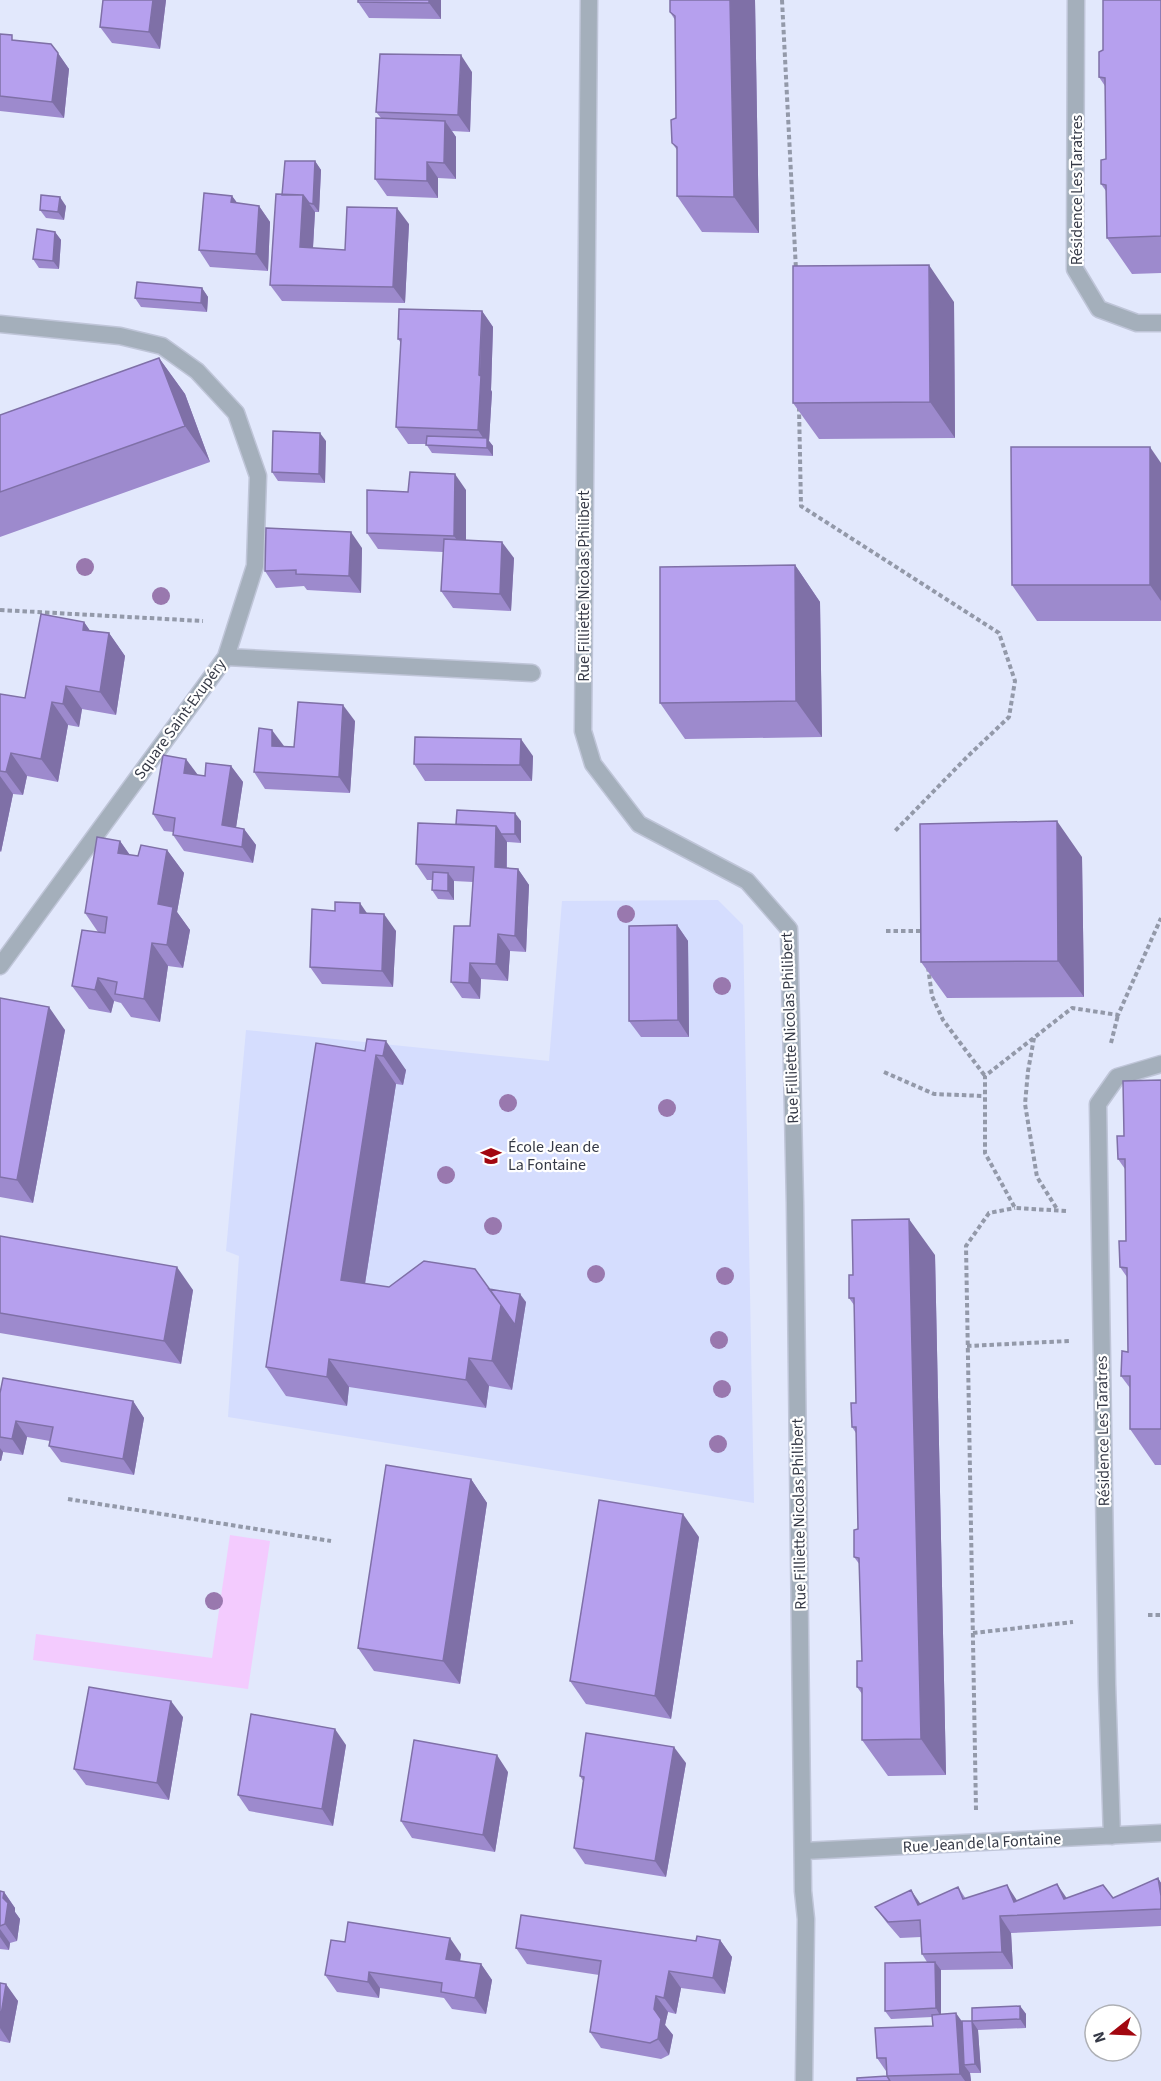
<svg xmlns="http://www.w3.org/2000/svg" width="1161" height="2081" font-family="'Source Sans 3',sans-serif">
  <style>
    .built { fill: #d5ddfe }
    .green { fill: #f3cbfe }
    .lines { fill: none; stroke-linecap: round; stroke-linejoin: round }
    .service-casing { stroke: #bfc5d8; stroke-width: 19 }
    .minor-casing { stroke: #bfc5d8; stroke-width: 19 }
    .path { stroke: #9399a9; stroke-width: 4; stroke-dasharray: 4.5 3; stroke-linecap: butt }
    .service { stroke: #a4afbb; stroke-width: 16 }
    .minor { stroke: #a4afbb; stroke-width: 16 }
    .tree { fill: #9978ae }
    .wall { fill: #9d8acd }
    .shaded-wall { fill: #7f70a7 }
    .building { fill: #b6a0ee; stroke: #7f70a7; stroke-width: 1.5 }
    .labels { text-anchor: middle; dominant-baseline: central; stroke-width: 4.5; stroke-linejoin: round; paint-order: stroke }
    .street-label { font-size: 16px; fill: #353946; stroke: #fff }
    .poi-label { font-size: 16px; fill: #353946; stroke: #fff; text-anchor: start }
  </style>
  <rect width="100%" height="100%" fill="#e2e8fc"/>
  <path class="built" d="M718 900 743 925 754 1503 228 1417 239 1256 226 1251 246 1030 549 1061 562 901Z"/>
  <path class="green" d="M230 1535 270 1541 248 1689 33 1660 36 1634 212 1658Z"/>
  <g class="lines">
    <g class="service-casing">
      <path id="service" d="M0 324 120 336 162 346 197 371 236 413 258 476 255 566 226 657 0 966
        M226 657 532 673"/>
    </g>
    <g class="minor-casing">
      <path id="minor" d="M589 0 583 731 593 764 639 824 747 881 789 929 795 1203 803 1891 806 1919 804 2081
        M1076 0 1075 269 1099 309 1137 323H1161
        M1112 1836 1107 1684 1098 1104 1117 1077 1161 1064
        M804 1851 1161 1833"/>
    </g>
    <path class="path" d="M782 0 796 270
      M799 407 801 506 999 633 1015 681 1009 717 968 756 894 832
      M0 610 203 621
      M886 931H922V933
      M928 967 932 996 943 1020 985 1076
      M1034 1038 1028 1071 1025 1104 1037 1177 1057 1209
      M1111 1043 1118 1015
      M884 1072 934 1094 984 1096
      M1066 1211 1015 1208 985 1153V1076L1072 1008 1118 1015 1161 918
      M967 1346 1069 1341
      M68 1499 331 1541
      M1148 1615H1161
      M973 1633 1073 1622
      M976 1810 966 1246 989 1213 1015 1208"/>
    <use href="#service" class="service"/>
    <use href="#minor" class="minor"/>
  </g>
  <g class="tree">
    <circle cx="85" cy="567" r="9"/>
    <circle cx="161" cy="596" r="9"/>
    <circle cx="626" cy="914" r="9"/>
    <circle cx="722" cy="986" r="9"/>
    <circle cx="508" cy="1103" r="9"/>
    <circle cx="667" cy="1108" r="9"/>
    <circle cx="446" cy="1175" r="9"/>
    <circle cx="493" cy="1226" r="9"/>
    <circle cx="596" cy="1274" r="9"/>
    <circle cx="725" cy="1276" r="9"/>
    <circle cx="719" cy="1340" r="9"/>
    <circle cx="722" cy="1389" r="9"/>
    <circle cx="718" cy="1444" r="9"/>
    <circle cx="214" cy="1601" r="9"/>
  </g>
  <path class="wall" d="M103 0H166L160 49 112 43 100 27Z
    M441 0V19L369 18 358 2Z
    M670 0H755L759 233 702 232 677 196V150L672 143 676 118 675 20 670 12Z
    M1161 0V273L1132 274 1107 238 1106 191 1101 184 1106 159 1105 86 1099 77 1103 50Z
    M0 34 16 41 51 44 69 69 64 118 0 111Z
    M472 72 470 132 452 131 456 137V179L438 178V198L387 196 375 179 381 118 376 112Z
    M315 161 321 170 319 212H315L313 248 345 250 409 224 405 303 282 301 270 285 282 195Z
    M232 196 237 203 259 206 270 222 268 271 210 267 199 250Z
    M66 206 64 220 46 218 40 210Z
    M55 232 61 240 59 269 39 268 33 259Z
    M202 288 208 297 207 312 141 307 135 298Z
    M954 302 955 438 819 439 793 403Z
    M482 311 493 327 491 390 492 392 489 441 493 446V456L432 453 426 444H408L396 427 401 343 398 339Z
    M159 358 185 394 210 462 0 537V415Z
    M326 441 325 483 278 481 272 472Z
    M1161 463V621H1037L1012 585Z
    M466 490V540L514 558 511 611 453 608 441 591 443 552 378 549 367 533 408 492Z
    M362 548 361 593 307 590 304 586 276 588 265 571Z
    M795 565 820 602 822 737 685 739 660 703Z
    M84 622 90 631 109 633 125 656 116 715 82 709 79 727 68 725 58 782 27 776 23 795 13 794 1 852 0 851V694L25 698Z
    M355 721 350 793 265 789 254 772 284 746 294 747Z
    M533 756 532 781H425L414 764Z
    M231 766 243 782 236 827 244 829 256 845 253 863 184 851 173 835V832L164 831 153 814 198 775 205 776Z
    M521 821V843L507 842V868L518 869 529 885 526 952 510 951 508 981 481 979 480 999 462 998 451 982 470 926 473 882 454 881V900L438 899 432 890 433 880H427L416 864 456 824Z
    M120 841 130 855 138 856 167 850 184 873 177 912 190 930 183 968 168 966 160 1022 131 1017 121 1003 114 1001 111 1013 89 1009 72 986 98 932 85 913Z
    M1082 857 1084 997 947 998 921 962Z
    M367 913 396 931 393 987 322 984 310 967Z
    M677 925 688 941 689 1037H641L629 1021Z
    M0 998 65 1030 33 1203 0 1197Z
    M367 1039 406 1070 403 1085 396 1084 365 1284 389 1287 489 1289 526 1302 512 1390 489 1386 486 1408 349 1387 347 1406 286 1396 266 1367 365 1051Z
    M1161 1080V1465H1155L1130 1429V1388L1121 1376 1128 1352 1127 1277 1120 1267 1126 1241 1125 1169 1118 1159 1124 1136Z
    M0 1236 193 1290 181 1364 0 1333Z
    M935 1255 946 1775 888 1776 862 1740V1694L857 1687 862 1661 860 1565 854 1557 858 1529 856 1433 852 1427 856 1403 854 1305 849 1298 853 1275Z
    M0 1393 133 1401 144 1418 134 1475 61 1462 49 1446 50 1441 27 1437 23 1455 3 1452 1 1461H0Z
    M471 1479 487 1503 460 1684 374 1671 358 1648Z
    M699 1537 671 1719 586 1704 570 1681Z
    M183 1717 169 1800 86 1785 74 1769Z
    M346 1745 333 1826 249 1811 238 1795Z
    M686 1763 666 1877 585 1864 574 1848 583 1781 580 1776Z
    M508 1772 495 1852 412 1838 401 1821Z
    M1158 1878 1161 1883V1926L1011 1933 1013 1969 941 1970V2015L962 2021H972L1020 2006 1026 2014V2028L978 2030 981 2073H970L971 2081H857L887 2076 886 2071 877 2058 933 2026 932 2017 891 2019 885 2011 927 1962 922 1954 921 1937 900 1938 887 1923 875 1907 921 1904 958 1887 966 1899 1017 1900 1067 1898H1113Z
    M0 1891 4 1892 15 1908V1912L20 1919 17 1941 10 1943 9 1950 0 1949Z
    M720 1940 732 1957 725 1994 681 1988 676 2014 668 2012 665 2025 673 2035 669 2055 661 2059 601 2048 590 2032 599 1975 527 1964 516 1948Z
    M345 1942 461 1954 460 1961 481 1964 492 1980 486 2014 452 2009 444 1998 380 1988 379 1998 337 1992 325 1975Z
    M0 1983 18 2001 10 2043 0 2041Z"/>
  <path class="shaded-wall" d="M153 0H166L160 49 149 32Z
    M429 0H441V19L429 3Z
    M730 0H755L759 233 734 197Z
    M58 53 69 69 64 118 52 102Z
    M461 55 472 72 470 132 458 115Z
    M445 121 456 137V179L444 163Z
    M315 161 321 170 319 212 313 204Z
    M427 162 438 178V198L427 181Z
    M303 195 315 212 312 264 300 247Z
    M232 196 244 212 231 202Z
    M60 197 66 206 64 220 58 212Z
    M259 206 270 222 268 271 256 254Z
    M397 208 409 224 405 303 393 287Z
    M55 232 61 240 59 269 53 261Z
    M929 265 954 302 955 438 930 402Z
    M202 288 208 297 207 312 201 303Z
    M482 311 493 327 491 390 492 392 489 441 493 446V456L487 448V444L478 430Z
    M159 358 185 394 210 462 185 426Z
    M320 433 326 441 325 483 319 474Z
    M1150 447 1161 463V601L1150 585Z
    M455 474 466 490V552L454 536Z
    M351 532 362 548 361 593 349 576Z
    M502 542 514 558 511 611 500 594Z
    M795 565 820 602 822 737 796 701Z
    M84 622 100 645 83 630Z
    M109 633 125 656 116 715 100 692Z
    M66 686 82 709 79 727 63 704Z
    M52 702 68 725 58 782 41 759Z
    M343 705 355 721 350 793 339 777Z
    M272 730 284 746 283 763 272 746Z
    M521 739 533 756 532 781 520 765Z
    M11 753 27 776 23 795 6 772Z
    M186 759 198 775 184 773Z
    M231 766 243 782 234 841 222 825Z
    M0 776 13 794 1 852 0 850Z
    M515 813 521 821V843L515 834Z
    M1057 821 1082 857 1084 997 1058 961Z
    M496 826 507 842 506 884 495 867Z
    M244 829 256 845 253 863 242 847Z
    M120 841 136 864 118 853Z
    M167 850 184 873 177 912 190 930 183 968 167 945 158 904Z
    M518 869 529 885 526 952 515 936Z
    M448 873 454 881V900L448 891Z
    M360 903 371 919 360 913Z
    M384 914 396 931 393 987 382 971Z
    M677 925 688 941 689 1037 678 1020Z
    M498 934 510 951 508 981 496 964Z
    M152 943 168 966 160 1022 144 999Z
    M470 963 481 979 480 999 469 983Z
    M98 978 114 1001 111 1013 95 990Z
    M49 1007 65 1030 33 1203 17 1180Z
    M386 1041 406 1070 403 1085 383 1056Z
    M376 1055 396 1084 361 1309 341 1280Z
    M909 1219 935 1255 946 1775 921 1739Z
    M177 1267 193 1290 181 1364 164 1341Z
    M520 1294 526 1302 512 1390 492 1361 501 1305Z
    M469 1358 489 1386 486 1408 466 1380Z
    M329 1359 349 1387 347 1406 327 1377Z
    M133 1401 144 1418 134 1475 123 1459Z
    M16 1421 27 1437 23 1455 12 1439Z
    M0 1448 3 1452 1 1461 0 1460Z
    M471 1479 487 1503 460 1684 443 1661Z
    M683 1514 699 1537 671 1719 655 1696Z
    M171 1701 183 1717 169 1800 157 1783Z
    M335 1729 346 1745 333 1826 322 1809Z
    M674 1747 686 1763 666 1877 655 1861Z
    M497 1755 508 1772 495 1852 483 1835Z
    M1158 1878 1161 1883V1896Z
    M1057 1884 1068 1900 1064 1899Z
    M1007 1885 1018 1902H1014Z
    M911 1890 922 1906 918 1905Z
    M4 1892 15 1908V1912L20 1919 17 1941 5 1924 3 1898Z
    M1000 1916 1011 1933 1013 1969 1002 1952Z
    M0 1929 10 1943 9 1950 0 1937Z
    M450 1938 461 1954 458 1975 446 1959Z
    M720 1940 732 1957 725 1994 713 1978Z
    M935 1962 941 1970V2017L936 2008Z
    M481 1964 492 1980 486 2014 475 1998Z
    M669 1971 681 1988 676 2014 664 1998Z
    M369 1972 380 1988 379 1998 368 1982Z
    M6 1984 18 2001 10 2043 0 2028V2021Z
    M656 1996 668 2012 665 2025 673 2035 669 2055 658 2039 654 2009Z
    M1020 2006 1026 2014V2028L1020 2019Z
    M956 2013 968 2030 964 2065 970 2073 971 2081H965L960 2074Z
    M972 2021 978 2030 981 2073 975 2064Z"/>
  <path class="building" d="M103 0H153L149 32 100 27Z
    M358 0H429V3L358 2Z
    M670 0H730L734 197 677 196V147L672 143 671 120 676 118 675 16 670 12Z
    M1103 0H1161V236L1107 238 1106 185 1101 184V160L1106 159 1105 78 1099 77V52L1103 50Z
    M0 34 12 35V40L51 44 58 53 52 102 0 96Z
    M380 54 461 55 458 115 376 112Z
    M376 118 445 121 444 163 427 162V181L375 179Z
    M285 161H315L313 204 309 203 303 195H282Z
    M204 193 232 196 231 202 259 206 256 254 199 250Z
    M276 194 303 195 300 247 345 250 347 207 397 208 393 287 270 285Z
    M41 195 60 197 58 212 40 210Z
    M37 229 55 232 53 261 33 259Z
    M929 265 930 402 793 403V266Z
    M137 282 202 288 201 303 135 298Z
    M399 309 482 311 479 375 481 376 478 430 396 427 401 339H398Z
    M159 358 185 426 0 492V415Z
    M273 431 320 433 319 474 272 472Z
    M427 436 487 438V448L426 445Z
    M1011 447H1150V585H1012Z
    M410 472 455 474 454 536 367 533V490L408 492Z
    M266 528 351 532 349 576 296 574V570L265 571Z
    M444 539 502 542 500 594 441 591Z
    M795 565 796 701 660 703V567Z
    M41 614 84 622 83 630 109 633 100 692 66 686 63 704 52 702 41 759 11 753 6 772 0 771V694L25 698Z
    M298 702 343 705 339 777 254 772 259 728 272 730V746L294 747Z
    M415 737 521 739 520 765 414 764Z
    M163 755 186 759 184 773 205 776 206 763 231 766 222 825 244 829 242 847 173 835 175 818 153 814Z
    M457 810 515 813V834H501L496 826 456 824Z
    M1057 821 1058 961 921 962 920 824Z
    M418 823 496 826 495 867 518 869 515 936 498 934 496 964 470 963 469 983 451 982 454 926H470L474 867 416 864Z
    M97 837 120 841 118 853 138 856 141 845 167 850 158 904 173 907 167 945 152 943 144 999 115 994 117 982 98 978 95 990 72 986 82 930 105 933 107 917 85 913Z
    M433 872 448 873V891L432 890Z
    M335 902 360 903V913L384 914 382 971 310 967 312 909 335 911Z
    M677 925 678 1020 629 1021V926Z
    M0 998 49 1007 17 1180 0 1177Z
    M367 1039 386 1041 383 1056 376 1055 341 1280 389 1287 424 1261 475 1269 501 1305 492 1361 469 1358 466 1380 329 1359 327 1377 266 1367 316 1043 365 1051Z
    M1161 1080V1429H1130V1376H1121L1122 1351 1128 1352 1127 1268 1120 1267 1119 1241H1126L1125 1159H1118L1117 1136H1124L1123 1081Z
    M909 1219 921 1739 862 1740V1688L857 1687V1661H862L859 1558 854 1557V1530L858 1529 856 1427H852L851 1403H856L854 1298H849V1275H853L852 1220Z
    M0 1236 177 1267 164 1341 0 1313Z
    M489 1289 520 1294 515 1325 501 1305Z
    M3 1378 133 1401 123 1459 49 1446 53 1427 16 1421 12 1439 0 1437V1393Z
    M386 1465 471 1479 443 1661 358 1648Z
    M599 1500 683 1514 655 1696 570 1681Z
    M89 1687 171 1701 157 1783 74 1769Z
    M251 1714 335 1729 322 1809 238 1795Z
    M586 1733 674 1747 655 1861 574 1848 584 1777 580 1776Z
    M414 1740 497 1755 483 1835 401 1821Z
    M1158 1878 1161 1896V1909L1000 1916 1002 1952 922 1954 920 1920 888 1922 875 1907 911 1890 918 1905 958 1887 963 1899 1007 1885 1014 1902 1057 1884 1064 1899 1103 1885 1113 1898Z
    M0 1891 4 1892 3 1898 8 1903 5 1924 0 1926Z
    M521 1915 696 1941 697 1936 720 1940 713 1978 669 1971 664 1998 656 1996 654 2009 661 2019 658 2039 650 2043 590 2032 601 1961 516 1948Z
    M348 1922 450 1938 446 1959 481 1964 475 1998 441 1992 442 1983 369 1972 368 1982 325 1975 331 1940 345 1942Z
    M935 1962 936 2008 885 2011V1963Z
    M0 1983 6 1984 0 2021Z
    M1020 2006V2019L972 2021 975 2064 964 2065 962 2021H972V2008Z
    M956 2013 960 2074 887 2076 886 2058H877L875 2028 933 2026 932 2015Z
    M887 2076 890 2081H857V2078Z"/>
  <defs>
    <g id="school-bare" transform="scale(1.62)"><path d="M0-5L7-2L0 1L-7-2ZM-4 1L0 2.5L4 1V4Q0 6-4 4Z" fill="#a20710" stroke="#fff" stroke-width="2.5" paint-order="stroke"/></g>
  </defs>
  <g fill-rule="evenodd">
    <use href="#school-bare" x="491" y="1156"/>
  </g>
  <g class="labels">
    <g class="street-label">
      <text transform="translate(1077 190) rotate(-90)">Résidence Les Taratres</text>
      <text transform="translate(584 586) rotate(-90)">Rue Filliette Nicolas Philibert</text>
      <text transform="translate(180 719) rotate(-54)">Square Saint-Exupéry</text>
      <text transform="translate(790 1028) rotate(-92)">Rue Filliette Nicolas Philibert</text>
      <text transform="translate(1103 1431) rotate(-91)">Résidence Les Taratres</text>
      <text transform="translate(799 1514) rotate(-91)">Rue Filliette Nicolas Philibert</text>
      <text transform="translate(982 1843) rotate(-3)">Rue Jean de la Fontaine</text>
    </g>
    <g class="poi-label">
      <text x="508" y="1147">École Jean de<tspan x="508" dy="18">La Fontaine</tspan></text>
    </g>
  </g>
  <g transform="translate(1113 2033) rotate(252)"><circle r="28" fill="#ffffff" stroke="#aeb0b5" stroke-width="1.5"/>
  <path d="M0-4.5L10 22L0 15L-10 22Z" fill="#a20710"/>
  <text y="-9" font-size="16" font-weight="bold" text-anchor="middle" fill="#353946">N</text>
  </g>
</svg>
